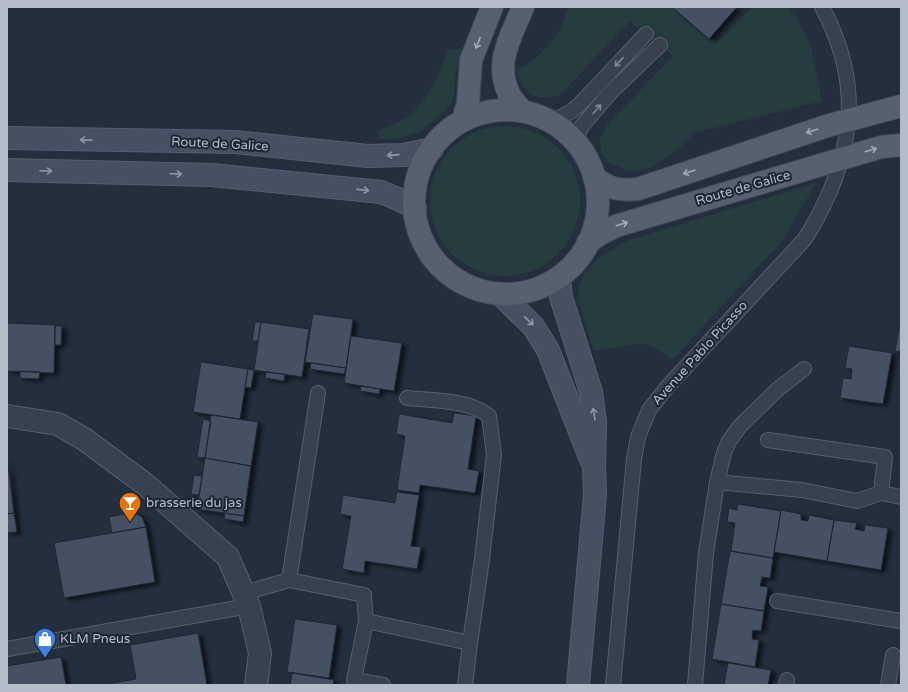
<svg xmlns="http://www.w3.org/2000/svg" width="908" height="692" font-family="'Varela Round',sans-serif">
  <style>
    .green { fill: #263c3f }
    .building { fill: #455162; stroke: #1f2835; filter: url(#shadow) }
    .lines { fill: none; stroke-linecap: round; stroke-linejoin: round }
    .lane-casing { stroke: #565f6c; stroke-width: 16 }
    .street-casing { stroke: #565f6c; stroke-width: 24 }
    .secondary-casing { stroke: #565f6c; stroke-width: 24 }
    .primary-casing { stroke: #414a57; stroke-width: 24 }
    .lane { stroke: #38414e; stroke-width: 14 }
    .street { stroke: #38414e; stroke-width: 22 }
    .secondary { stroke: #465061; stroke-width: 22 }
    .primary { stroke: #56606e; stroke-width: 22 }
    .oneway { stroke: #a1aab7 }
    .oneway2 { stroke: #7c8592 }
    .oneway3 { stroke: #8e96a5 }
    .labels { text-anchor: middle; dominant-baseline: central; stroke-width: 4; stroke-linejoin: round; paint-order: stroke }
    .street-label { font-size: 13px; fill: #b4bcc9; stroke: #1d2633 }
    .poi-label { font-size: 13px; fill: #b4bcc9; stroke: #1d2633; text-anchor: start }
  </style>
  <defs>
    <filter id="shadow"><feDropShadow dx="4.5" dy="2.5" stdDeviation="2" flood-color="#0009"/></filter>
  </defs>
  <rect width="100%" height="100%" fill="#242f3e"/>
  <path class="green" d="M568 7H671L716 44 752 7H788L799 22 811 47 822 101 694 133 676 151 648 169 629 171 607 162 601 151 600 138 607 125 673 56 630 21 560 95C533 101 525 95 516 69 530 68 549 45 558 33 563 26 565 15 568 7Z
    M449 49H462L455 78 454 95 451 104 443 113 420 132 397 139H379V131C388 126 399 122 407 117 429 101 439 73 449 49Z
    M430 201a75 75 0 1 1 150 0a75 75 0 1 1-150 0Z
    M816 183 781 242 672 360C665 354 657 347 648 345 636 342 608 349 594 351L578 300 579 286 585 272 601 256 629 240Z"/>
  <path class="building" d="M672 7H737L709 39Z
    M313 314 353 319 346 368 305 362Z
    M901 317V352L895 351Z
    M255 322H261L258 341H252Z
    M261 322 309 329 302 377 254 370Z
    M7 323 55 325 54 373 7 371Z
    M55 326H62L61 345H55Z
    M351 336 402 343 394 391 344 383Z
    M849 346 892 353 883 404 840 398 843 378 851 379 852 369 845 368Z
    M201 362 248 369 240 419 193 412Z
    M311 363 346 368 344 374 310 369Z
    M248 369 254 370 251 388 245 387Z
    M20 371 40 372 39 379 20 378Z
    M266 372 285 374 284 381 265 378Z
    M361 386 380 389 379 394 360 391Z
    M454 413 476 416 468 469 479 471 475 493 420 485 419 493 397 490 405 436 396 434 399 414 452 423Z
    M211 415 258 422 251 466 205 458Z
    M203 419 211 421 205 458 197 457Z
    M7 458 14 513 7 514Z
    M205 458 251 466 244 516 197 509Z
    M194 475 202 476 199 495 191 494Z
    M397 492 419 495 411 546 421 547 417 569 365 561 364 573 342 569 351 516 340 514 343 495 395 503Z
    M738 504 781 511 773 558 731 551 735 523 727 522 729 508 737 510Z
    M781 510 801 514V520L808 521 809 515 834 520 827 561 774 552Z
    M14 513 17 532 7 533V514Z
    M130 513H135L142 517 146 527 112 533 109 517Z
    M225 513 244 516 243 522 224 519Z
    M834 520 857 523 855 529 864 531 865 525 888 528 881 570 827 561Z
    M146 527 155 582 64 598 54 543Z
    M730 551 773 558 770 578 762 577 760 586 768 587 764 611 721 604Z
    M721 604 764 611 761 631 753 630 752 639 759 640 755 667 712 659Z
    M295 619 337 625 329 678 287 672Z
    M198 633 207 685H103L136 679 130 645Z
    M61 657 66 685H7V666Z
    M728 663 771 670 768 685H724Z
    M292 673 334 680 333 685H290Z"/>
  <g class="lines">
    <g class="lane-casing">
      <path id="lane" d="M552 122 572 111 580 104 646 34
        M576 141 581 127 610 93 660 45
        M804 369 778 389 740 426 729 441 724 453 717 482 802 490 857 501 881 493
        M407 398C433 401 468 399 489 416L494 454 482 559 470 643
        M768 440 885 457 881 493 901 497
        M289 580 318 393
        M244 593 289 580 364 595 366 621 354 680 383 685
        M777 601 901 621
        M366 621 470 643 465 685
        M7 649 249 606
        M613 685 634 459 638 437 649 410 668 386 804 240C815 224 823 207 831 189 857 124 855 69 822 7
        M695 685 706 553 717 482
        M786 685 787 680
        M888 685 893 655"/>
    </g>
    <g class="street-casing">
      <path id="street" d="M7 416 58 424 84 439 145 484 228 557 249 606 260 653 256 685"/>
    </g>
    <g class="secondary-casing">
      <path id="secondary" d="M7 138 235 142 368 156 404 155 432 149
        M7 170 211 175 381 192 398 199 415 208
        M559 278 561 297 591 392 595 422 594 466 595 495 578 685
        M500 294 533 326 548 350 591 460"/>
    </g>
    <g class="primary-casing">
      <path id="primary" d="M414 202a92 92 0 1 1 184 0a92 92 0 1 1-184 0Z
        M522 111C518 106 512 100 509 94 494 62 511 37 523 7
        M463 120 468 103 471 60 492 7
        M594 177C610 189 618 191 638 189L830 125 901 106
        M588 242 602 233 616 226 881 147 901 145"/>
    </g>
    <use href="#lane" class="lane"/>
    <use href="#street" class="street"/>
    <use href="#secondary" class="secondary"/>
    <use href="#primary" class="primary"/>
  </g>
  <defs><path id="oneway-shaft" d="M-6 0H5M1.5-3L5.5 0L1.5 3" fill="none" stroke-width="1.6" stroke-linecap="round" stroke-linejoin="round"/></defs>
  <g class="oneway">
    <use href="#oneway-shaft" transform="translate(478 43) rotate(111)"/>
    <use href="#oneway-shaft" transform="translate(812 131) rotate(162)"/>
    <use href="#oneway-shaft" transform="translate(871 150) rotate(-17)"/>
    <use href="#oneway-shaft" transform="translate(689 172) rotate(162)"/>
    <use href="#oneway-shaft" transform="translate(622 224) rotate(-17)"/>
  </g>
  <g class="oneway2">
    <use href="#oneway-shaft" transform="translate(619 62) rotate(133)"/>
    <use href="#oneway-shaft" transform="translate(597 109) rotate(-49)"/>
  </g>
  <g class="oneway3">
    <use href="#oneway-shaft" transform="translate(86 140) rotate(-179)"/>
    <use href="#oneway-shaft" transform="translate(393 155) rotate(176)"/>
    <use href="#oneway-shaft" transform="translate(46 171) rotate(2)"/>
    <use href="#oneway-shaft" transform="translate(176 174) rotate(2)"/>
    <use href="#oneway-shaft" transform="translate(363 190) rotate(6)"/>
    <use href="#oneway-shaft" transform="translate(529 321) rotate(44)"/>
    <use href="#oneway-shaft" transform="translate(594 414) rotate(-99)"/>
  </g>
  <defs>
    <g id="bar-pin" transform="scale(1.15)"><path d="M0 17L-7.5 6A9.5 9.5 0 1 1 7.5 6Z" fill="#e8710a" stroke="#1d2633"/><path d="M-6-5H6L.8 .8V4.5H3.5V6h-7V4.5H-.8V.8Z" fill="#fff"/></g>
    <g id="shop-pin" transform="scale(1.15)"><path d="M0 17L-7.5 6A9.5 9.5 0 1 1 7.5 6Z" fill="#3f7fe0" stroke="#1d2633"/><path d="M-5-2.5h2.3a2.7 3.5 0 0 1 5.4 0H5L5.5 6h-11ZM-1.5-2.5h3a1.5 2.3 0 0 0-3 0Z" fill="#fff"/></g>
  </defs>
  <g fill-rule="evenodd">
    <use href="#bar-pin" x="130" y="503"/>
    <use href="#shop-pin" x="45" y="639"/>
  </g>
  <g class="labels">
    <g class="street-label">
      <text transform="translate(220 144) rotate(3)">Route de Galice</text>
      <text transform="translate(743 188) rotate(-16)">Route de Galice</text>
      <text transform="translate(700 353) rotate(-48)">Avenue Pablo Picasso</text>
    </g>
    <g class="poi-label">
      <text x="146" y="503">brasserie du jas</text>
      <text x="60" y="639">KLM Pneus</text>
    </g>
  </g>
  <rect width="908" height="692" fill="none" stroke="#b4bcc9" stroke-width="16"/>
</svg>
